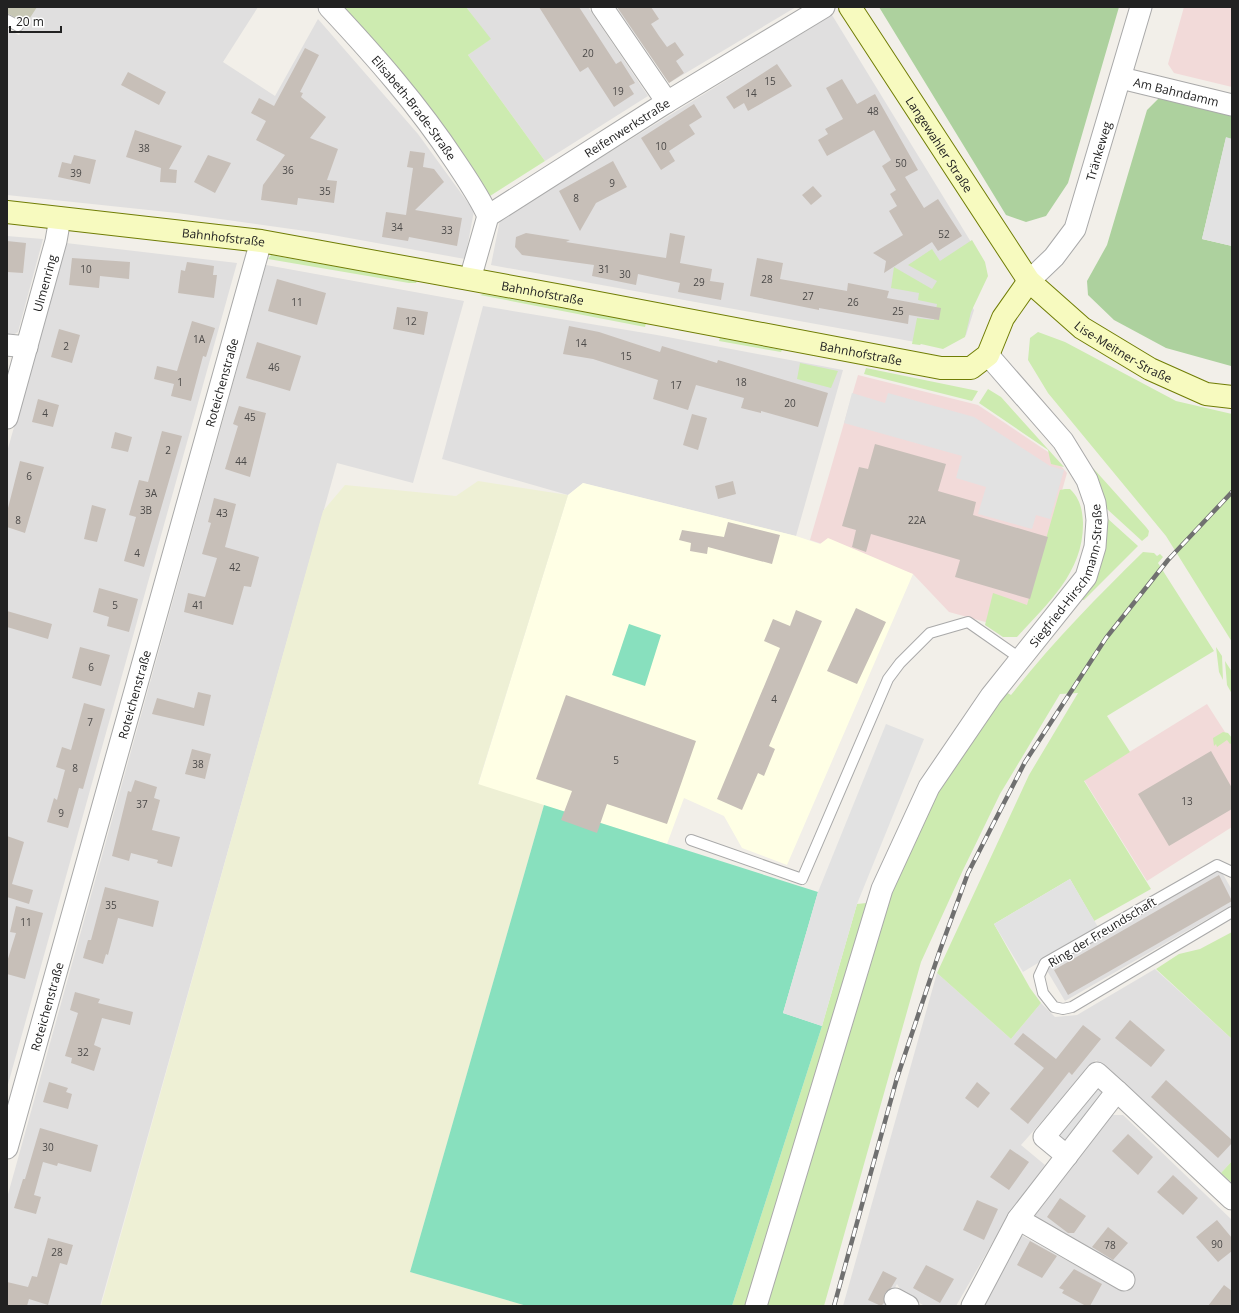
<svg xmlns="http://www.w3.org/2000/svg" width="1239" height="1313" font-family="'Open Sans',sans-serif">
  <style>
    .residential { fill: #e0dfdf }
    .commercial { fill: #f2dad9 }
    .education { fill: #ffffe5 }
    .construction { fill: #c7c7b4 }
    .farmland { fill: #eef0d5 }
    .grass { fill: #cdebb0 }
    .forest { fill: #add19e }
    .pitch { fill: #88e0be }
    .parking { fill: #e2e2e2 }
    .building { fill: #c7bfb8 }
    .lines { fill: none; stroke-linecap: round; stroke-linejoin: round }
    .lane-casing { stroke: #a9a9a9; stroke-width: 12 }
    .street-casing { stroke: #a9a9a9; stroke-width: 23 }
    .secondary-casing { stroke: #707d05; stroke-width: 24 }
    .lane { stroke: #fff; stroke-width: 10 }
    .street { stroke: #fff; stroke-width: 21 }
    .secondary { stroke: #f7fabf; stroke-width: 22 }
    .rail-casing { stroke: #707070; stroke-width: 4.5 }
    .rail { stroke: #fff; stroke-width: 3; stroke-dasharray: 9; stroke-linecap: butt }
    .labels { text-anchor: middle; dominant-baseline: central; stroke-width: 3; stroke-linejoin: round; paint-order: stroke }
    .number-label { font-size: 10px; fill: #4b4948 }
    .street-label { font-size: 12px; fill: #222; stroke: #fff }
  </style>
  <rect width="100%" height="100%" fill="#f2efe9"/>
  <path class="residential" d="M7 7H258L223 62 275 96 318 19 418 134 474 211 465 259 327 234 177 213 7 195V29L19 35 26 24 7 13Z
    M466 7H588L648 96 545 161 468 55 490 39Z
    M616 7H796L669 83Z
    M832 15 982 260 955 277 974 310 966 335 943 347 491 265 500 220Z
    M7 236 43 239 18 332 11 336 7 335Z
    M66 243 237 263 7 1088V452Z
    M266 265 464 301 413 483 337 463 100 1306H7V1198Z
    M483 306 657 335 843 370 796 536 583 483 568 495 442 459Z
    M1220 869 1232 890V905L1065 1001 1046 969Z
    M1155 969 1232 1039V1161L1221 1173 1096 1060 1021 1145 1045 1165 1009 1214 956 1306H925L903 1294 897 1284 887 1302 894 1306H843L937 973 1011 1039 1041 1003 1055 1017 1077 1015Z
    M1110 1115H1123L1232 1220V1306H978L1021 1235 1113 1286 1121 1272 1030 1219Z"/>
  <path class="commercial" d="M1184 7H1232V87L1174 73 1168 64Z
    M858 375 978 405 1051 454 1067 473 1022 632 949 612 913 574 810 540Z
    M1207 704 1232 743V827L1147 881 1084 780Z"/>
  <path class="education" d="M583 483 796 536 820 544 828 538 913 574 787 865 742 848 724 816 684 798 667 844 478 785 568 495Z"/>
  <path class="construction" d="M7 7H37L26 24 7 13Z"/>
  <path class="farmland" d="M478 481 568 495 478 784 544 805 410 1272 527 1306H101L323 511 345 485 456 496Z"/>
  <path class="grass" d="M342 7H466L491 39 468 55 545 161 490 196 435 116Z
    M972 240 985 262 988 276 971 312 965 337 943 349 921 344 920 345 912 344 917 318 934 320 937 304 918 300 919 293 891 288 894 267 932 289 937 281 908 265 932 249 940 261Z
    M271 255 417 281 416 283H409L268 259Z
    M483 294 646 323 645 327 480 295Z
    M1038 332 1065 342 1176 401 1232 414V642L1166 536 1048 393 1028 360 1030 338Z
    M720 338 782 350 781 352 719 341Z
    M800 363 838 371 831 388 797 379Z
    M866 368 978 391 972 401 864 374Z
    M988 389 1001 397 1064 467 1051 464 1048 450 979 403Z
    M1093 468 1146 527 1149 531 1148 536 1142 541 1107 509Z
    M1065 489H1070C1080 499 1082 508 1083 522 1084 572 1048 603 1017 637H1003L985 625 993 593 1027 605 1060 490Z
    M1107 518 1138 546 1084 600H1081Z
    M1143 552 1154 553 1157 556 1160 554 1163 557 1158 563 1214 651 1107 716 1130 752 1084 781 1151 889 1094 921 1070 879 994 924 1030 988 1041 1003 1011 1039 937 973 1029 775 1078 693 1060 694 1000 794 963 870 921 962 824 1306H732L822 1026 857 904 885 901 898 880 909 849 931 804 961 754 1004 697V691L1011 695C1051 644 1096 598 1143 552Z
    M1216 647 1222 656 1223 680 1219 672Z
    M1225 661 1232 672V694L1227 685Z
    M1223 732 1228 733 1232 738V743L1230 744 1227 740 1217 747 1216 744 1214 746 1213 738Z
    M1232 932V1039L1156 969 1179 954 1200 949Z
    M1232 1161V1183L1221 1173Z"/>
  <path class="forest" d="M879 7H1119L1068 183 1046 216 1026 222 1006 215Z
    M1160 97 1232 114V139L1226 138 1202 239 1232 246 1231 366 1166 348 1114 320 1088 295 1087 281 1107 245 1147 110Z"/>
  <path class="pitch" d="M629 624 661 635 645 686 612 675Z
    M544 805 818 892 783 1013 822 1026 732 1306H527L410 1272Z"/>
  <path class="parking" d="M1226 137 1232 139V246L1202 239Z
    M852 393 885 403 888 393 974 417 1050 466 1064 470 1050 519 1036 515 1032 529 978 514 986 487 956 478 962 456 844 423Z
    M886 724 924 739 857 904 822 1026 783 1013 818 892Z
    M1070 879 1098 927 1023 972 994 924Z
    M1098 1081 1110 1092 1065 1146 1053 1135Z"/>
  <path class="building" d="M539 7H579L616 64 621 61 635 83 629 86 634 94 614 107 588 67 580 72Z
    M617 7H651L659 19 651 24 659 36 667 47 675 42 684 55 676 61 684 73 669 83Z
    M305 48 319 55 300 92 303 93 301 97 326 117 310 138 338 149 327 180 337 181 334 203 298 198 297 205 261 200 263 185 285 155 256 140 266 121 251 113 259 98 274 106Z
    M777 64 792 86 748 111 744 103 734 109 726 97Z
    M128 72 166 92 159 105 121 85Z
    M842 79 857 104 875 94 918 170 905 177 924 208 938 199 962 236 938 251 932 242 884 273 886 261 873 253 903 235 889 211 897 206 890 194 896 190 882 166 891 160 874 130 827 156 818 140 828 134 825 129 843 119 826 88Z
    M694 104 702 117 689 125 695 134 669 151 675 161 661 170 641 138Z
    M135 130 182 146 169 169 177 170 176 183 160 182 161 168 126 157Z
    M410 151 425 153 423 167 434 169 444 182 415 210 462 218 457 246 409 237 408 241 382 237 386 212 406 215 413 168 407 167Z
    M74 155 96 160 90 184 58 177 62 162 71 164Z
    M208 155 231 163 215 193 194 182Z
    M613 161 627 187 596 203 580 231 559 191Z
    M813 186 822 196 811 205 802 195Z
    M526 233 570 240 566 242 666 258 670 233 685 236 680 263 712 269 710 281 724 283 721 300 678 292 680 283 638 274 636 285 592 276 594 265 522 255 515 247 516 237Z
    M7 241 26 243 23 273 7 272Z
    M72 258 130 262 129 279 100 276 99 288 69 285Z
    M757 258 783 263 780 279 847 291 848 283 889 291 887 298 941 308 939 320 909 315 908 324 819 308V310L750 296Z
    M187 262 214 266 213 275H217L214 298 178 293 181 270 185 271Z
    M277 279 326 293 317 325 268 311Z
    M397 307 428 312 424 335 393 329Z
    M192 321 215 328 206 357 203 356 191 401 171 396 174 384 154 379 157 366 177 371Z
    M569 326 599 332 660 352 662 346 717 363 718 360 828 393 818 427 761 411V413L741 408 744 398 696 385 688 410 653 399 658 380 593 359 563 354Z
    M59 329 80 335 72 363 51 357Z
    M257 342 301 356 290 391 246 378Z
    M38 399 59 405 53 427 32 422Z
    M239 406 266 413 250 477 225 469 238 426 233 424Z
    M692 414 707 418 698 450 683 445Z
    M162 431 182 436 144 567 124 561 136 517 129 515 139 480 148 482Z
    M115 432 132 437 128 452 111 448Z
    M875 444 946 464 938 491 976 502 973 515 1048 537 1030 599 955 577 960 560 871 534 866 552 852 547 856 530 842 526 859 467 868 469Z
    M20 461 44 467 25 533 7 527V512Z
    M733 481 736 494 718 499 715 486Z
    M214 498 236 504 225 547 259 557 251 587 244 586 233 625 184 612 188 593 205 597 217 558 202 554 211 523 208 522Z
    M92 505 106 509 97 542 84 539Z
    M728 522 780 535 772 564 708 547 707 554 690 551 691 543 679 540 682 530 724 537Z
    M99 588 138 599 129 632 107 626 109 617 93 612Z
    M856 608 886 622 857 684 827 671Z
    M796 610 822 621 769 746 775 749 764 776 758 773 742 810 717 799 780 648 764 641 773 619 790 626Z
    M7 611 52 624 48 639 7 627Z
    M80 647 110 655 101 686 72 678Z
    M198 692 211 695 204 726 152 714 157 698 194 708Z
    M566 695 696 741 667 824 607 804 597 833 561 820 572 791 536 779Z
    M84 703 105 709 83 789 79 788 68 828 47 822 54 798 57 800 65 770 56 767 62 747 71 750Z
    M192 749 211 754 205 779 185 774Z
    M1211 751 1232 788V809L1169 846 1138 794Z
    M135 780 157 787 154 798 160 800 152 830 180 837 172 867 157 863 158 860 131 853 129 861 112 856 128 791 131 792Z
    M7 836 24 842 12 884 33 890 29 904 7 897Z
    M1219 875 1232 901 1068 995 1054 970Z
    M105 887 159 901 153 927 118 918 108 955 106 954 103 964 83 958 88 940H91Z
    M16 906 43 913 25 979 7 974V962L16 933 10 932Z
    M75 992 100 999 98 1003 133 1012 130 1025 102 1018 94 1045 101 1048 94 1071 71 1063 72 1058 65 1056 78 1013 70 1010Z
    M1130 1020 1165 1050 1151 1067 1115 1038Z
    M1083 1025 1101 1039 1072 1075 1069 1072 1028 1124 1010 1109 1044 1068 1014 1044 1023 1033 1056 1059Z
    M1166 1080 1232 1140V1143L1218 1158 1151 1097Z
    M49 1082 68 1088 66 1092 72 1094 68 1109 43 1102Z
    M977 1082 990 1093 978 1108 965 1098Z
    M40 1128 98 1145 91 1172 58 1163 57 1166 43 1162 34 1195 41 1197 36 1214 14 1208 23 1179H25Z
    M1128 1134 1153 1157 1138 1175 1112 1151Z
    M1010 1149 1029 1162 1009 1190 990 1177Z
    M1173 1175 1198 1198 1183 1215 1157 1192Z
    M1060 1198 1086 1216 1074 1233H1068L1047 1217Z
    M977 1200 998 1209 984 1240 963 1230Z
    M1217 1220 1232 1238V1251L1218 1262 1196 1237Z
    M1108 1227 1128 1243 1113 1260 1092 1247Z
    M48 1238 73 1245 67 1265 60 1263 48 1305 29 1299 27 1306H7V1282L28 1287 32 1276 37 1277Z
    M1030 1241 1057 1256 1042 1278 1017 1265Z
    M926 1265 954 1279 940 1303 913 1288Z
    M1074 1269 1102 1284 1090 1306H1086L1062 1293 1064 1290 1059 1288Z
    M883 1271 897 1278 891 1288 885 1293 884 1303 881 1306 868 1300Z
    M1224 1285 1232 1291V1306H1208Z"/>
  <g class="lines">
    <g class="lane-casing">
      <path id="lane" d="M7 20 18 26
        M691 840 802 879 888 679 900 663 930 633 968 622 1021 659
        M1232 872 1217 865 1045 963 1039 976 1043 993 1054 1007 1063 1009 1072 1007 1232 912"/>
    </g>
    <g class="street-casing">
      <g id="street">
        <path id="s1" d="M329 7C375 56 418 105 455 161 467 179 479 196 488 216"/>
        <path d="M602 7 667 102"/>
        <path id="s2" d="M1121 78 1232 105"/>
        <path id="s3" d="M470 279 488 216 667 102 824 7"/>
        <path id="s4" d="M1029 281 1054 257 1075 229 1141 7"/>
        <path d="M7 345 27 347"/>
        <path id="s5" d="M7 418 56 241 60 218"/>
        <path id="s6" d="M7 1148 261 241"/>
        <path d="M1067 1156 1044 1137 1097 1073 1117 1091"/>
        <path d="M1018 1219 1124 1280"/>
        <path d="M895 1299 908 1306"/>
        <path id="s7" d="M756 1306 882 889 929 787 991 696 1086 577 1095 547 1097 520 1095 503 1087 480 1063 441 988 355"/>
        <path d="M972 1306 1018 1219 1117 1091 1232 1199"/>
      </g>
    </g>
    <g class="secondary-casing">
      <g id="secondary">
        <path id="s8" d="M850 7 1029 281 1082 328 1150 369 1206 394 1232 397"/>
        <path id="s9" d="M7 212 261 241 562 296 941 368H971L988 355 1003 318 1029 281"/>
      </g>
    </g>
    <use href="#lane" class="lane"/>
    <use href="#street" class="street"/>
    <use href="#secondary" class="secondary"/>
    <g class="rail-casing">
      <path id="rail" d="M834 1306 897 1078 939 953 968 873 1025 762 1106 638 1168 560 1232 492"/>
    </g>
    <use href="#rail" class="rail"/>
  </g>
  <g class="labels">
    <g class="number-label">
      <text x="588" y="53">20</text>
      <text x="770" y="81">15</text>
      <text x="618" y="91">19</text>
      <text x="751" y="93">14</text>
      <text x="873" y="111">48</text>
      <text x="661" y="146">10</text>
      <text x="144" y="148">38</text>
      <text x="901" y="163">50</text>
      <text x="288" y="170">36</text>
      <text x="76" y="173">39</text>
      <text x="612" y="183">9</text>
      <text x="325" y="191">35</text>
      <text x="576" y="198">8</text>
      <text x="397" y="227">34</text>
      <text x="447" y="230">33</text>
      <text x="944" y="234">52</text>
      <text x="86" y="269">10</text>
      <text x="604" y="269">31</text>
      <text x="625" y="274">30</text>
      <text x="767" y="279">28</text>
      <text x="699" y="282">29</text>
      <text x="808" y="296">27</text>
      <text x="297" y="302">11</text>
      <text x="853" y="302">26</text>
      <text x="898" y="311">25</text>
      <text x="411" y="321">12</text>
      <text x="199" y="339">1A</text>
      <text x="581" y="343">14</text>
      <text x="66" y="346">2</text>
      <text x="626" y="356">15</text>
      <text x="274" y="367">46</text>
      <text x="180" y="382">1</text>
      <text x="741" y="382">18</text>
      <text x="676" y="385">17</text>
      <text x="790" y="403">20</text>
      <text x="45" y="413">4</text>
      <text x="250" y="417">45</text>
      <text x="168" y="450">2</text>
      <text x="241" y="461">44</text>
      <text x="29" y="476">6</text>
      <text x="151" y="493">3A</text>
      <text x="146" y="510">3B</text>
      <text x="222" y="513">43</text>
      <text x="18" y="520">8</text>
      <text x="917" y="520">22A</text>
      <text x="137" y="553">4</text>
      <text x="235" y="567">42</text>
      <text x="115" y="605">5</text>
      <text x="198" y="605">41</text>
      <text x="91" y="667">6</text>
      <text x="774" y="699">4</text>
      <text x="90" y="722">7</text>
      <text x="616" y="760">5</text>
      <text x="198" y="764">38</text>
      <text x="75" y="768">8</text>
      <text x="1187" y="801">13</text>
      <text x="142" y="804">37</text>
      <text x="61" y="813">9</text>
      <text x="111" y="905">35</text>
      <text x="26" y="922">11</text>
      <text x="83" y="1052">32</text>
      <text x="48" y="1147">30</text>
      <text x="1217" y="1244">90</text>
      <text x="1110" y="1245">78</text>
      <text x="57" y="1252">28</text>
    </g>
    <g class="street-label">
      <text stroke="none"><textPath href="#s2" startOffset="57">Am Bahndamm</textPath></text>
      <text stroke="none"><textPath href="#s1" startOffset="132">Elisabeth-Brade-Straße</textPath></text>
      <text stroke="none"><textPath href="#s3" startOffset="230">Reifenwerkstraße</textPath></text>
      <text stroke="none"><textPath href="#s8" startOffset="164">Langewahler Straße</textPath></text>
      <text stroke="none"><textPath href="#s4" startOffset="151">Tränkeweg</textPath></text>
      <text stroke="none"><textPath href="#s9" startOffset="218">Bahnhofstraße</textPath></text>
      <text stroke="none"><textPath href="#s5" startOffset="140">Ulmenring</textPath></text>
      <text stroke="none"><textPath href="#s9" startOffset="542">Bahnhofstraße</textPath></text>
      <text stroke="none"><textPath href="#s8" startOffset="446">Lise-Meitner-Straße</textPath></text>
      <text stroke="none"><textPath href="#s9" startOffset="866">Bahnhofstraße</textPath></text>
      <text stroke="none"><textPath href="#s6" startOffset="795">Roteichenstraße</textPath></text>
      <text stroke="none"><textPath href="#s7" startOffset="804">Siegfried-Hirschmann-Straße</textPath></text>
      <text stroke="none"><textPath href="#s6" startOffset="471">Roteichenstraße</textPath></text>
      <text transform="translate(1102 932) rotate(-31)">Ring der Freundschaft</text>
      <text stroke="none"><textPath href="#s6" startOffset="147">Roteichenstraße</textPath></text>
    </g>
  </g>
  <rect width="1239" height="1313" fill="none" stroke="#222222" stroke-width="16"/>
  <path d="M10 26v6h51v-6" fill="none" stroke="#222222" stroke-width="2"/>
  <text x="16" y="26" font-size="12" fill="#222222" stroke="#ffffff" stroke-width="3" paint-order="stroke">20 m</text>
</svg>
